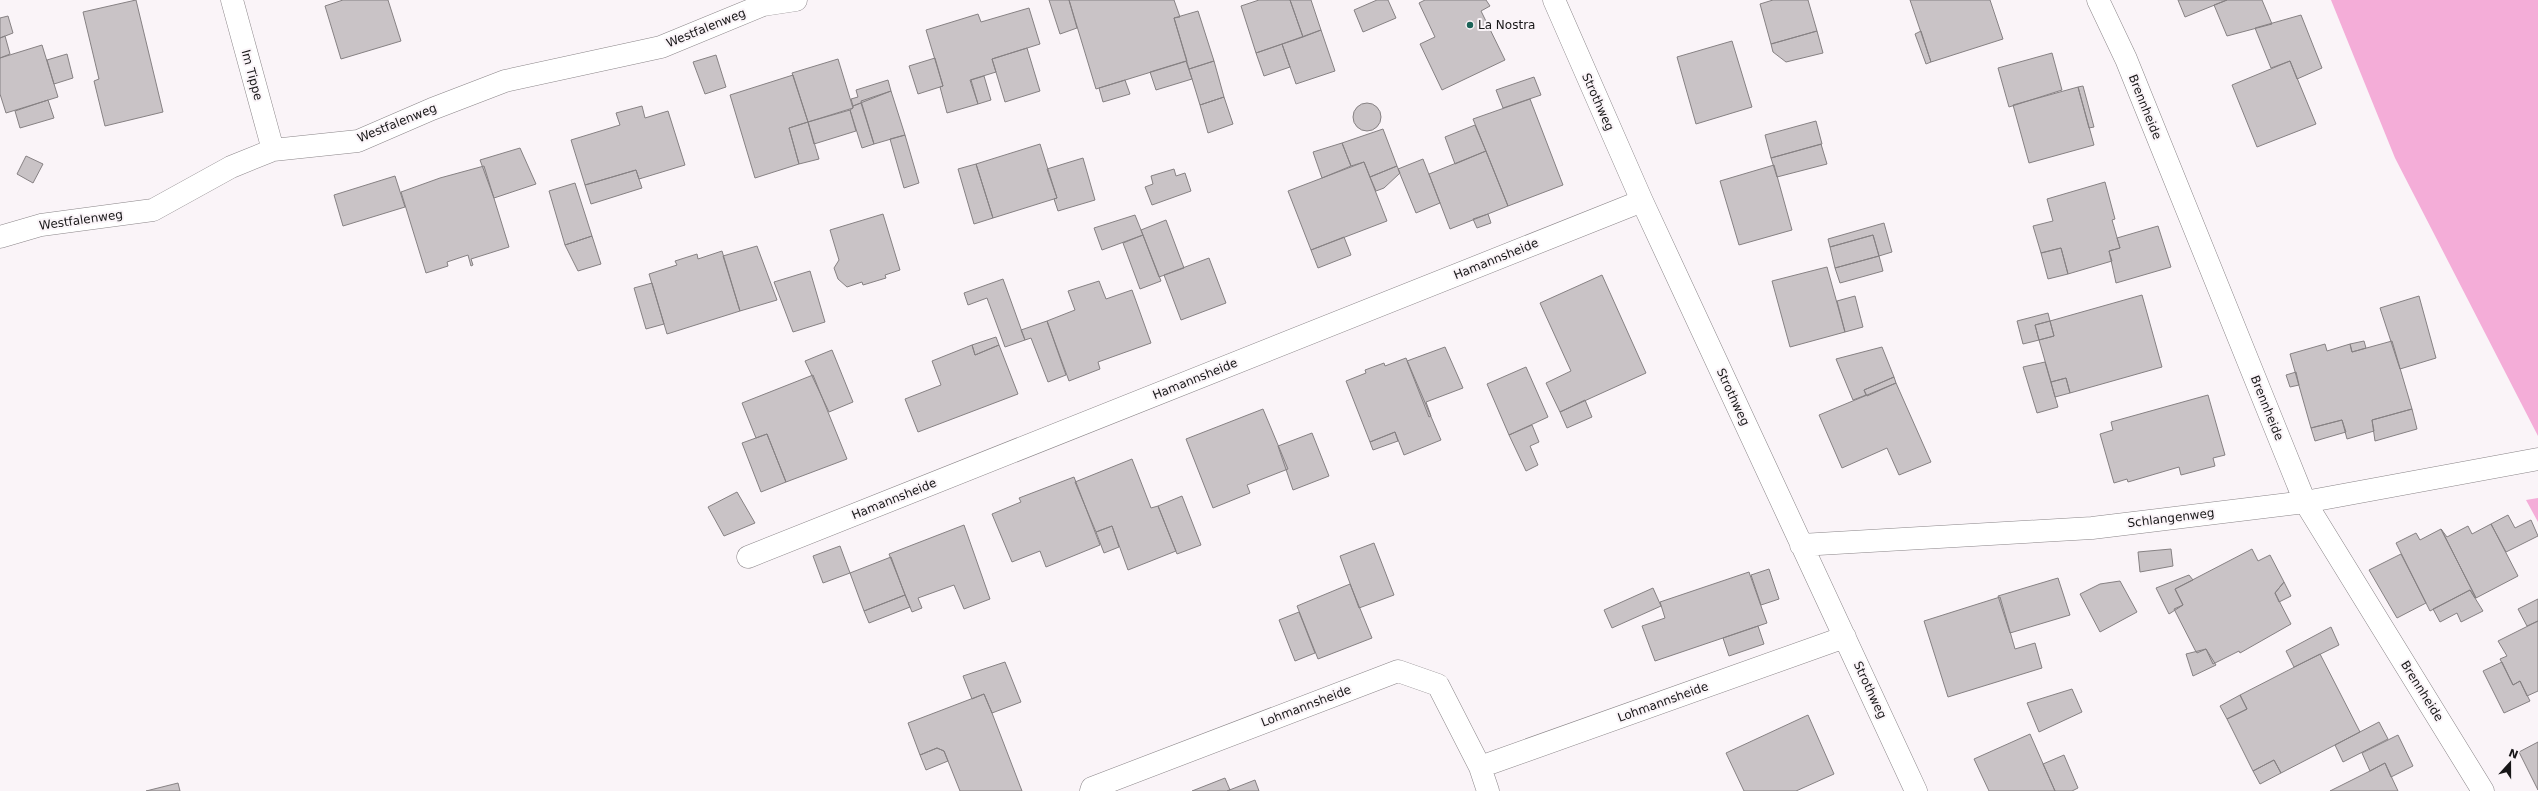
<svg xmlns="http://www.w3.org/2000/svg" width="2538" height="791" font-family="'DejaVu Sans',sans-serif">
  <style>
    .green { fill: #f4add8 }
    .building { fill: #c9c3c6; stroke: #868183 }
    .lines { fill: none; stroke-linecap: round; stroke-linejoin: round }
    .minor-casing { stroke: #8a8588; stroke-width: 23 }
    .minor { stroke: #fff; stroke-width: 22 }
    .poi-dot { fill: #1c6358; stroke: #faf4f8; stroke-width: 1.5 }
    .labels { text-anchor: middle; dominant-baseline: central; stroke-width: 4; stroke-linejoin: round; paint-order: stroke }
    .poi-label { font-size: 12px; fill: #181718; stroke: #faf4f8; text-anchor: start }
    .street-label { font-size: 12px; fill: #181718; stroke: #faf4f8 }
  </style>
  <rect width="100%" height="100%" fill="#faf4f8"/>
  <path class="green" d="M2331 0H2538V436L2395 158Z
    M2538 498V522L2526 500Z"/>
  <path class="building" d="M136 0 163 112 105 126 94 81 99 79 83 12Z
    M343 0H388L401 41 341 59 325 6Z
    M1049 0H1069L1077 28 1060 34Z
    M1069 0H1174L1180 17 1174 18 1187 61 1096 89Z
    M1259 0H1290L1303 37 1256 53 1241 6Z
    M1290 0H1311L1321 30 1303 37Z
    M1377 0H1388L1396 18 1363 32 1354 10Z
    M1425 0H1486L1490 6 1481 11 1505 60 1442 90 1420 44 1435 37 1419 3Z
    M1773 0H1808L1817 31 1771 44 1760 4Z
    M1910 0H1990L2003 39 1931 62Z
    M2178 0H2227L2185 17Z
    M2227 0H2262L2272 24 2227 36 2214 5Z
    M1029 8 1040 44 992 59 996 72 970 80 978 104 947 113 940 87 943 86 926 30 978 14 981 22Z
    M1198 11 1214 61 1189 69 1174 18Z
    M2301 15 2322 68 2297 79 2290 61 2271 68 2255 28Z
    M8 16 13 33 0 38V18Z
    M1321 30 1335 71 1296 84 1282 44Z
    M1817 31 1823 53 1786 62 1773 52 1771 44Z
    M1921 31 1931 62 1926 64 1915 34Z
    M5 36 10 54 0 58V38Z
    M1732 41 1752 107 1696 124 1677 57Z
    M1282 44 1290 67 1264 76 1256 53Z
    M42 45 58 97 6 113 0 94V58Z
    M1027 48 1040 91 1005 102 992 59Z
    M2052 53 2062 90 2009 107 1998 68Z
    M67 54 73 78 54 84 47 60Z
    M716 55 726 87 705 94 693 62Z
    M935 58 943 86 918 94 909 66Z
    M838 59 853 108 808 122 792 73Z
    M1186 61 1192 79 1156 90 1150 72Z
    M1214 61 1224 97 1200 105 1189 69Z
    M2290 61 2316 124 2257 147 2232 85Z
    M793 75 808 122 789 128 799 164 755 178 730 95Z
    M984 76 991 100 978 104 971 80Z
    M1534 77 1541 95 1503 108 1496 90Z
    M888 80 891 91 853 106 851 99 858 97 856 90Z
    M1125 80 1130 94 1103 102 1099 88Z
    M2083 86 2094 127 2089 128 2078 87Z
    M2078 87 2094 145 2029 163 2013 105Z
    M891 91 905 135 874 144 861 101Z
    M1224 97 1233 124 1208 133 1200 105Z
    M1530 99 1563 185 1508 206 1473 119Z
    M48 100 54 118 20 128 15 111Z
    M1353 117a14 14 0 1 1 28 0a14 14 0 1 1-28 0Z
    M861 103 874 144 862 148 850 110 853 108V106Z
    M642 106 645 118 668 111 685 165 639 179 636 170 585 185 571 140 620 125 616 113Z
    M850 110 856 131 814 144 808 122Z
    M1816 121 1822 144 1771 158 1765 135Z
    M808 122 819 159 799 164 789 128Z
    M1475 125 1486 151 1455 164 1445 137Z
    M1383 129 1397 166 1370 177 1364 162 1351 166 1342 143Z
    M905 135 919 183 904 188 890 139Z
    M1342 143 1351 166 1322 178 1313 152Z
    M1040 144 1057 198 993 218 976 164Z
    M1821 144 1827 164 1777 177 1771 158Z
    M520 148 536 184 494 198 480 160Z
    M1486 151 1508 206 1450 229 1429 174Z
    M26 156 43 164 33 183 17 174Z
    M1083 158 1095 200 1058 211 1054 199 1057 198 1047 169Z
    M1423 159 1440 203 1416 213 1398 169Z
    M1364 162 1387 221 1311 250 1288 191Z
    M976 164 993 218 974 224 958 169Z
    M1774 165 1792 230 1739 245 1720 181Z
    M484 166 509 247 471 259 473 265 471 266 468 255 447 262 448 266 426 273 401 192 440 178Z
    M1397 166 1400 173 1384 188 1376 191 1370 177Z
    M1174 169 1176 176 1185 173 1191 191 1152 205 1145 187 1153 184 1151 176Z
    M636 170 642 188 591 204 585 185Z
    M395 176 405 207 343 226 334 195Z
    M2105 182 2115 219 2112 220 2120 248 2109 251 2112 261 2068 274 2061 248 2041 253 2033 226 2053 221 2047 199Z
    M575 183 592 236 565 245 549 191Z
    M883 214 900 270 885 275 886 278 863 285 862 282 847 287 838 279 834 268 839 260 830 230Z
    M1488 214 1491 223 1477 228 1473 219Z
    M1135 215 1143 235 1102 250 1094 228Z
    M1166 220 1184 268 1159 277 1141 230Z
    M1884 223 1892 252 1879 256 1873 235 1830 247 1828 239Z
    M2158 226 2171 267 2116 283 2109 251 2120 248 2117 238Z
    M1143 235 1161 281 1140 289 1123 243Z
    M1873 235 1879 256 1835 268 1830 247Z
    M592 236 601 264 578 271 565 245Z
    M1344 237 1351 255 1318 268 1311 250Z
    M757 246 777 300 740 311 723 256Z
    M2061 248 2068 274 2048 279 2041 253Z
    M722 251 740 311 667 334 649 274 677 265 675 261 697 254 698 259Z
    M1879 256 1883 271 1840 283 1835 268Z
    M1209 258 1226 303 1181 320 1164 275Z
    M1827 267 1845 332 1790 347 1772 281Z
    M810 271 825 322 793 332 774 282Z
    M1602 275 1646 373 1560 412 1546 383 1571 371 1540 303Z
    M1003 279 1025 340 1005 347 987 298 968 305 964 293Z
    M1099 281 1106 299 1132 290 1151 343 1098 362 1100 369 1069 381 1047 321 1075 310 1068 291Z
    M652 283 664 324 646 329 634 288Z
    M2142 295 2162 367 2070 393 2066 378 2051 382 2039 340 2054 336 2050 321Z
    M1855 296 1863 327 1845 332 1837 301Z
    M2419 296 2436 358 2400 369 2380 308Z
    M2048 313 2050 321 2035 325 2039 340 2023 344 2017 321Z
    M1047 321 1066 375 1048 382 1031 338 1025 340 1021 330Z
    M2050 321 2054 336 2039 340 2035 325Z
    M996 337 999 345 975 355 972 345Z
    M2364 341 2366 348 2352 352 2350 344Z
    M2392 341 2412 409 2372 420 2374 431 2347 439 2342 420 2311 428 2290 354 2325 344 2327 351 2350 344 2352 352Z
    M972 345 975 355 999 345 1018 394 918 432 905 399 941 385 932 361Z
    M1445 347 1463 388 1426 402 1431 416 1429 417 1407 361Z
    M1882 347 1894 377 1864 390 1866 395 1853 400 1836 359Z
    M832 350 853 402 829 412 805 361Z
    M1406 358 1441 440 1404 455 1395 432 1370 442 1346 381 1366 373 1365 370 1384 363 1385 366Z
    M2045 362 2058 407 2037 413 2023 367Z
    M1526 367 1548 417 1509 435 1487 384Z
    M2296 372 2299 385 2290 387 2286 375Z
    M813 375 847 459 786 482 767 434 756 438 742 403Z
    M1894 377 1896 383 1867 396 1864 390Z
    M2066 378 2070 393 2055 397 2051 382Z
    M1896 383 1931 462 1899 475 1887 448 1842 468 1819 415Z
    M2208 395 2225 455 2213 458 2215 466 2181 475 2179 467 2128 482 2127 479 2114 483 2100 434 2113 430 2111 422Z
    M1585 400 1592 417 1567 428 1560 412Z
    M1263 409 1288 469 1247 485 1250 493 1213 508 1186 439Z
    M2412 409 2417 429 2375 441 2372 420Z
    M2342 420 2346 432 2315 441 2311 428Z
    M1532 425 1539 442 1530 446 1538 465 1526 471 1509 435Z
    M1395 432 1398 441 1373 450 1370 442Z
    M1312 433 1329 476 1293 490 1278 446Z
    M767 434 786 482 761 492 742 443Z
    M1132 459 1151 508 1158 506 1176 551 1128 570 1112 526 1096 532 1075 482Z
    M1074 477 1100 545 1046 567 1040 551 1012 562 992 514 1021 502 1019 498Z
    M737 492 755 523 724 536 708 507Z
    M1182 496 1201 545 1177 554 1158 506Z
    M2508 515 2515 528 2531 520 2538 536 2506 552 2491 524Z
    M2491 524 2518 576 2476 598 2441 529 2447 537 2468 526 2472 534Z
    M964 525 990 599 964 609 954 585 918 598 922 608 912 612 889 554Z
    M1112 526 1119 547 1104 553 1096 532Z
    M2441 529 2476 598H2475L2470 590 2430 611 2396 543 2416 533 2420 540Z
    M1374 543 1394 595 1359 608 1340 556Z
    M840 546 850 573 823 583 813 556Z
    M2171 549 2173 566 2140 572 2138 552Z
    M2252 549 2258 561 2270 555 2284 582 2275 593 2291 624 2240 653 2239 651 2213 664 2206 649 2197 653 2195 650 2174 609 2183 605 2175 589Z
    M2401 554 2426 603 2397 618 2369 570Z
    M891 557 905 595 864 611 850 573Z
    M1769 569 1779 599 1761 605 1751 575Z
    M1749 572 1767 623 1655 661 1642 626 1665 618 1660 602Z
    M2189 575 2193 580 2175 589 2183 605 2169 614 2156 588Z
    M2058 578 2070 615 2010 633 1998 596Z
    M2120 581 2137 612 2100 632 2080 594 2100 584Z
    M2284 582 2291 596 2279 602 2275 593Z
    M1350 584 1372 638 1318 659 1297 606Z
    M1653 588 1661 606 1612 628 1604 610Z
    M2470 590 2483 611 2461 622 2457 613 2440 622 2433 609Z
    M905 595 910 607 869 623 864 611Z
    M2000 597 2015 649 2035 643 2042 668 1948 697 1924 621Z
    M2538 599V621L2527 626 2518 609Z
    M1299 612 1315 653 1295 661 1279 620Z
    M2538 621V691L2527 696 2520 681 2513 685 2500 659 2507 656 2498 641Z
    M1758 626 1764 644 1729 656 1723 638Z
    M2331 627 2339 645 2294 667 2286 651Z
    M2206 649 2216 665 2193 676 2186 654Z
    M2320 654 2360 732 2281 773 2274 760 2253 771 2227 719 2247 709 2240 695Z
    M1005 662 1021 702 992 713 984 694 972 699 963 676Z
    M2502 662 2513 685 2520 681 2530 701 2504 713 2483 671Z
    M2072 689 2082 712 2039 732 2027 703Z
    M984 694 992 713 1022 791H960L944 751 937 748 920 755 908 723Z
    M2240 695 2247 709 2227 719 2220 706Z
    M1808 715 1834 774 1796 791H1744L1726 753Z
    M2379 722 2388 739 2343 762 2335 745Z
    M2030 734 2055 791H1989L1974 759Z
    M2398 735 2413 766 2391 777 2385 763 2370 771 2362 753Z
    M2538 742V790L2519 752Z
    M937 748 944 751 948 761 926 770 920 755Z
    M2064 755 2078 788 2072 791H2055L2043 764Z
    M2274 760 2281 773 2260 784 2253 771Z
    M2385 763 2398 791H2330L2370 771Z
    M1225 778 1230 790 1227 791H1192Z
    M1255 780 1259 791H1227Z
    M178 783 180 791H146Z"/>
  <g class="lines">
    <g class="minor-casing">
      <path id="minor" d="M232 0 273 150
        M1554 0 1642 201 1916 791
        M2098 0 2126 59 2305 502 2483 791
        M0 237 41 225 153 210 231 167 273 150 358 141 432 109 505 81 661 47 763 5 796 0
        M1801 545 2092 528 2305 502 2538 459
        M748 557 1642 201
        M1480 767 1845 637
        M1091 791 1092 788 1398 671 1438 685 1480 767 1488 791"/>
    </g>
    <use href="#minor" class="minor"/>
  </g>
  <circle class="poi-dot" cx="1470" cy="25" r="4"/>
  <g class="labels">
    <g class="poi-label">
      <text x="1478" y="25">La Nostra</text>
    </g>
    <g class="street-label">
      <text transform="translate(706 28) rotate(-22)">Westfalenweg</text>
      <text transform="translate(252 75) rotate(75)">Im Tippe</text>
      <text transform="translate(1598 102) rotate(66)">Strothweg</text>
      <text transform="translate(2145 107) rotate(68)">Brennheide</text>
      <text transform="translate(397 123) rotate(-22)">Westfalenweg</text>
      <text transform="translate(81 220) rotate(-8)">Westfalenweg</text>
      <text transform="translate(1496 259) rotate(-22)">Hamannsheide</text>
      <text transform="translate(1195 379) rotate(-22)">Hamannsheide</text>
      <text transform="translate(1733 397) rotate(65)">Strothweg</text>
      <text transform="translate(2267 408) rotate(68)">Brennheide</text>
      <text transform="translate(894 499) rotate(-22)">Hamannsheide</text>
      <text transform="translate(2171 518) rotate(-7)">Schlangenweg</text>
      <text transform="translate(1870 690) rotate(65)">Strothweg</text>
      <text transform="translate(2422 691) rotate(58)">Brennheide</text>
      <text transform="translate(1663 702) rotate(-20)">Lohmannsheide</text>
      <text transform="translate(1306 706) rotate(-21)">Lohmannsheide</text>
    </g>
  </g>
  <g transform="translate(2510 763) rotate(21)" stroke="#faf4f8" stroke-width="3" paint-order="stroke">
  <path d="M0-3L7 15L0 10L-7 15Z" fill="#181718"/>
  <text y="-6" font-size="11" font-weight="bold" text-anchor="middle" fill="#181718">N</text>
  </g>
</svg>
